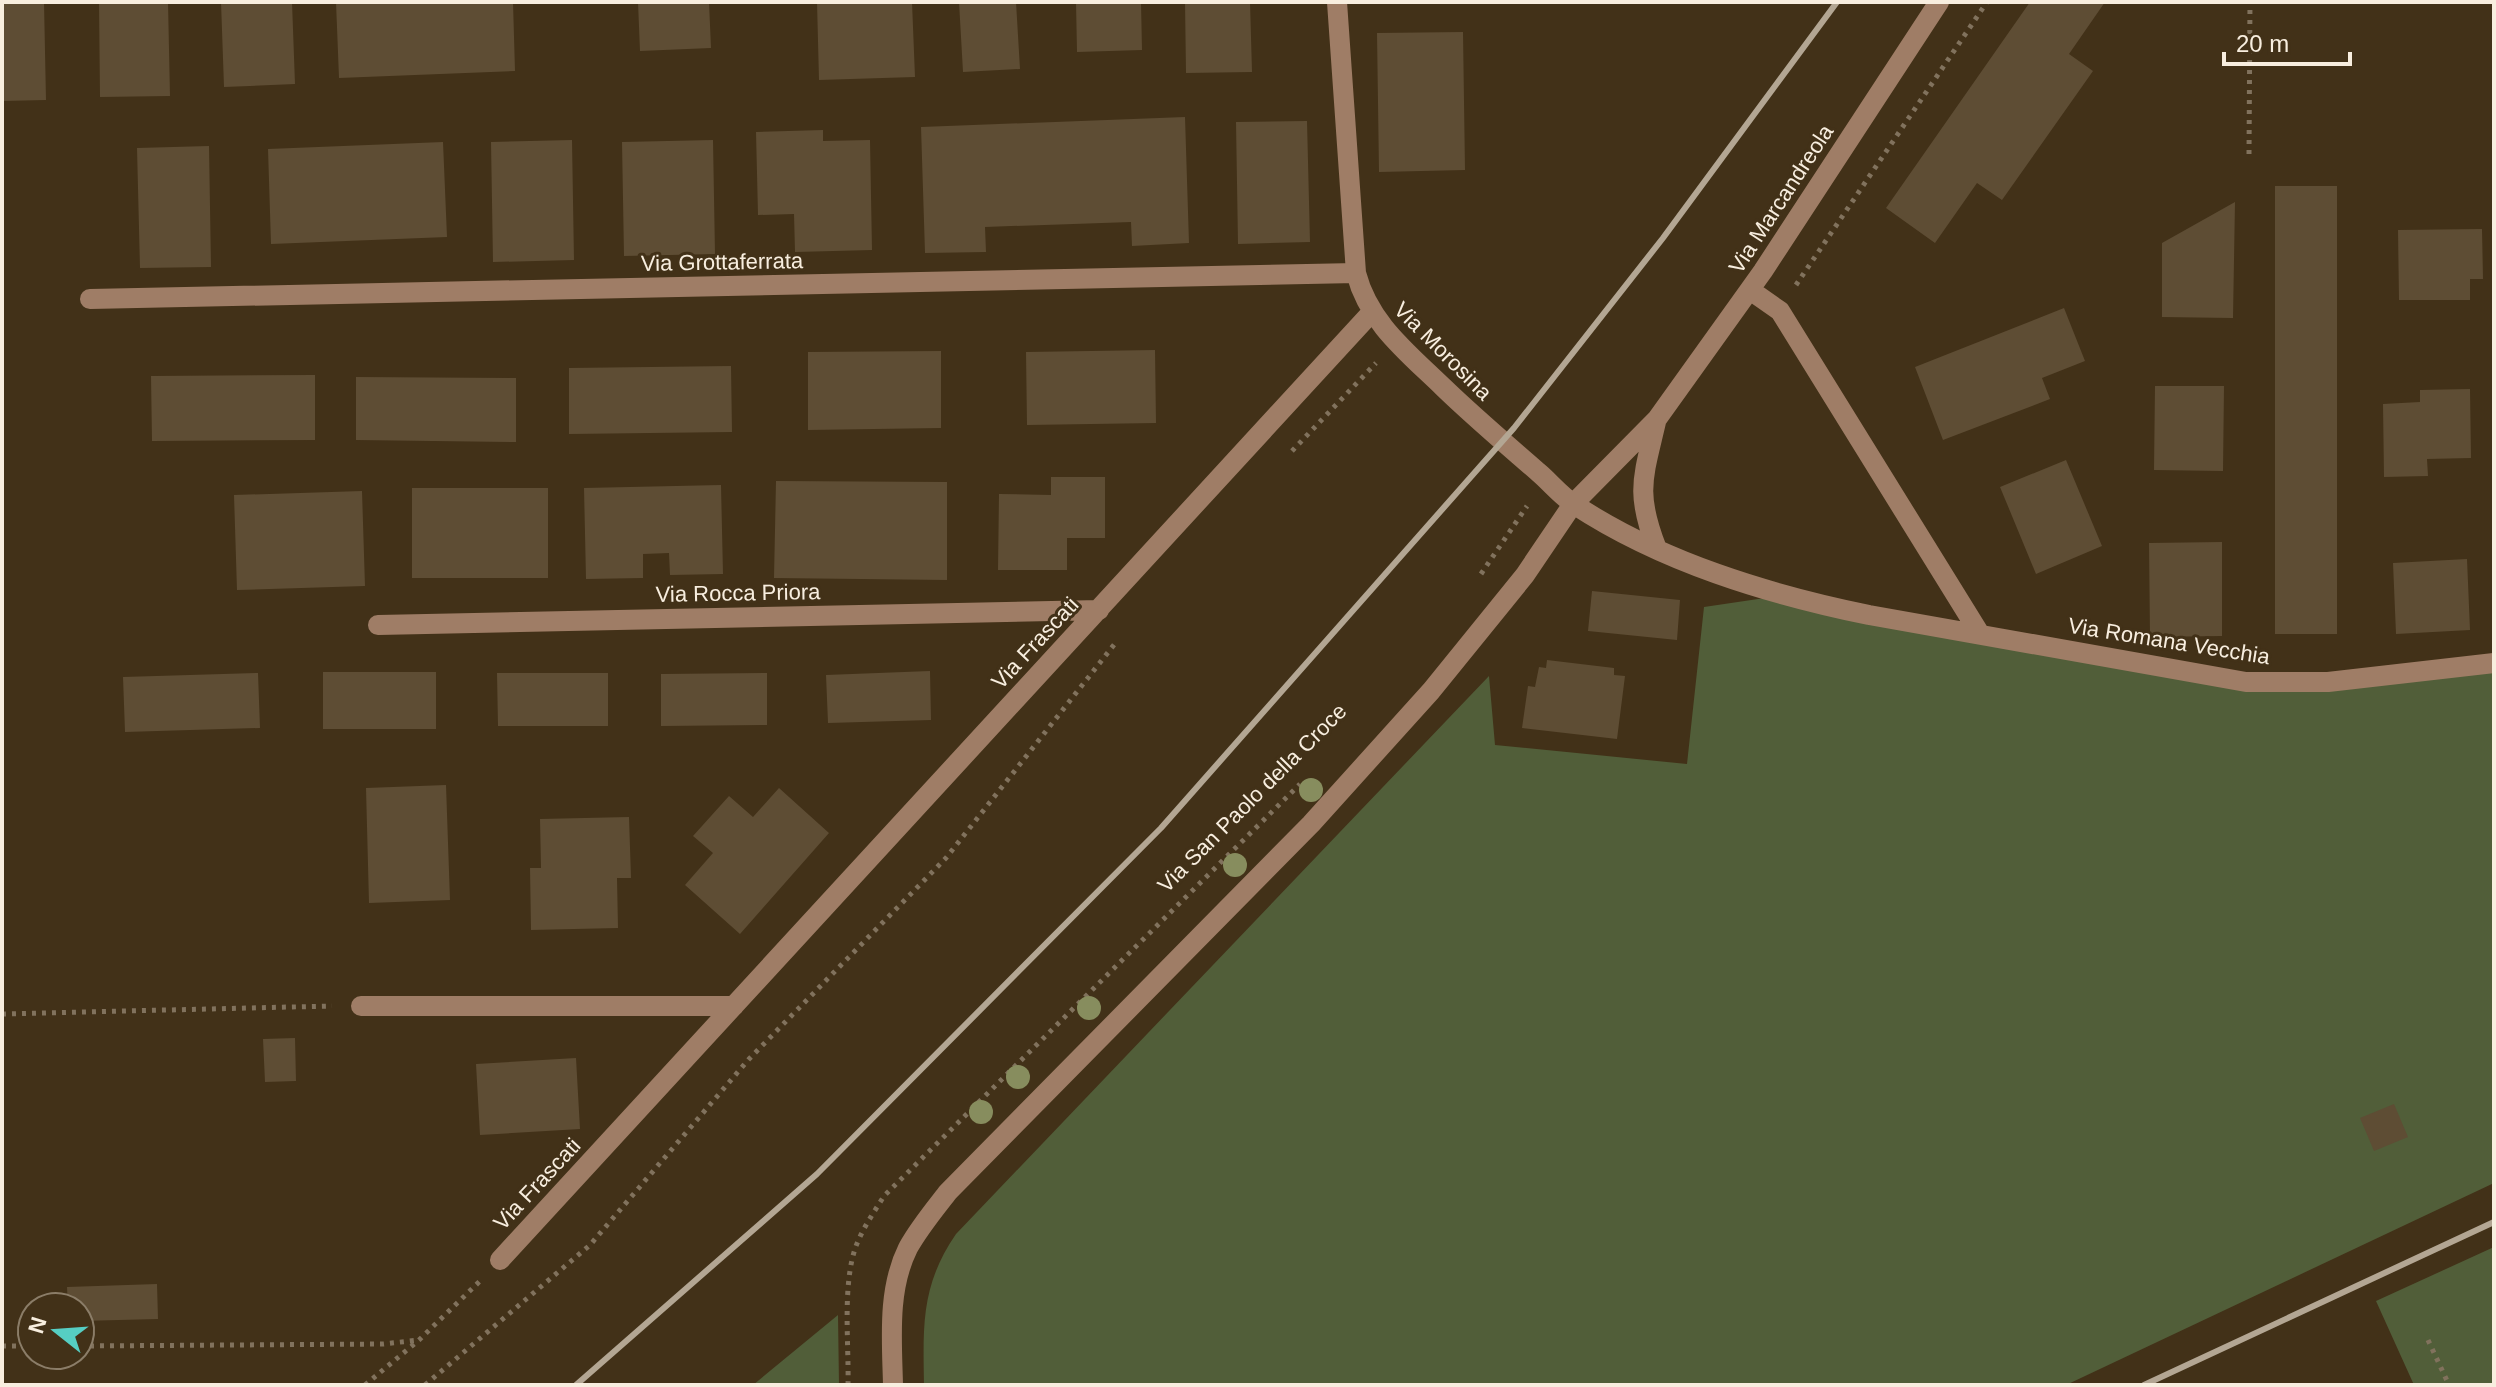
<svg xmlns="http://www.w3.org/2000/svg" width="2496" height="1387" font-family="Arial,sans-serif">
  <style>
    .green { fill: #515e39 }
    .building { fill: #5e4d34 }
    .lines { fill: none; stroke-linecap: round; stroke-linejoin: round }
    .path { stroke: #81725d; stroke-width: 5; stroke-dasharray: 4 6; stroke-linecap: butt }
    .minor { stroke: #9f7d66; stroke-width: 20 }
    .rail { stroke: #b3a693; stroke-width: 6 }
    .tree { fill: #878d5e }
    .labels { text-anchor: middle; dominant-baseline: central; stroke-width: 6; stroke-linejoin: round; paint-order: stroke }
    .street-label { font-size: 22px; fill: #f8eedf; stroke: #423118 }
  </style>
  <rect width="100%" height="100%" fill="#423118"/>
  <path class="green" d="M1785 595 2292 684 2494 663V1183L2066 1385H924C923 1325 921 1285 956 1234L1489 676 1495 745 1687 764 1704 607Z
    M2494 1247V1385H2414L2376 1301Z
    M838 1315 839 1385H753Z"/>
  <path class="building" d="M2 2H44L46 100 2 101Z
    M99 2H168L170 96 100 97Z
    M221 2H292L295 84 224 87Z
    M336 2H513L515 71 339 78Z
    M638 2H709L711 48 640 51Z
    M817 2H912L915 77 819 80Z
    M959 2H1016L1020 69 963 72Z
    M1076 2H1141L1142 50 1077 52Z
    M1185 2H1250L1252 72 1186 73Z
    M2030 2H2105L2069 54 2093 71 2002 200 1977 183 1935 243 1886 208Z
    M1463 32 1465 170 1379 172 1377 33Z
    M1185 117 1189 243 1132 246 1131 222 985 227 986 252 925 253 921 127Z
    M1307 121 1310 242 1238 244 1236 122Z
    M823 130V141L870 140 872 250 795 252 794 214 758 215 756 132Z
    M572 140 574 260 493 262 491 142Z
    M713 140 715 254 624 256 622 142Z
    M443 142 447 237 271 244 268 149Z
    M209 146 211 267 140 268 137 148Z
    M2275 186H2337V634H2275Z
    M2235 202 2233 318 2162 317V243Z
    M2482 229 2483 279H2470V300H2399L2398 230Z
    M2064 308 2085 361 2042 378 2050 399 1943 440 1915 367Z
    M1155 350 1156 423 1027 425 1026 352Z
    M941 351V428L808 430V352Z
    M731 366 732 432 569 434V368Z
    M315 375V440L152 441 151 376Z
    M356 377 516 378V442L356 440Z
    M2155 386H2224L2223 471 2154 470Z
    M2470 389 2471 458 2427 459 2428 476 2384 477 2383 404 2420 402V390Z
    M2066 460 2102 546 2036 574 2000 487Z
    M1051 477H1105V538H1067V570H998L999 494 1051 495Z
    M776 481 947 482V580L774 578Z
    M721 485 723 574 670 575 669 553 643 554V578L586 579 584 488Z
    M412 488H548V578H412Z
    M362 491 365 586 237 590 234 495Z
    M2222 542V636L2150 637 2149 543Z
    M2467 559 2470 630 2396 634 2393 563Z
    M1592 591 1680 600 1677 640 1588 631Z
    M1547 660 1614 668V675L1625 676 1617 739 1522 728 1528 686 1535 687 1539 667 1546 668Z
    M930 671 931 720 828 723 826 675Z
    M323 672H436V729H323Z
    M258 673 260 728 125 732 123 677Z
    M497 673H608V726H498Z
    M767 673V725L661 726V674Z
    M446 785 450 900 369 903 366 788Z
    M779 788 829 833 740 934 685 885 713 853 693 836 729 796 753 817Z
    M629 817 631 878H617L618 928 531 930 530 868H541L540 819Z
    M295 1038 296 1081 265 1082 263 1039Z
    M576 1058 580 1129 480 1135 476 1064Z
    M2394 1104 2408 1137 2374 1151 2360 1118Z
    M157 1284 158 1319 80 1321V1307H68L67 1287Z"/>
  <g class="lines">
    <path class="path" d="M2249 154 2250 2
      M1796 285 1987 2
      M1292 451 1376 363
      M1481 574 1527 506
      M2 1014 332 1006
      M2428 1340 2449 1385
      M2 1346H32
      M80 1346 383 1344 419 1340
      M365 1385 419 1340 480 1281
      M425 1385 590 1245 749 1059 946 858 1117 641
      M848 1385C849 1343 842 1285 856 1246 863 1228 874 1212 884 1196L1300 784"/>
    <path class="minor" d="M1337 2 1356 273C1369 323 1407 352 1443 387 1474 417 1506 444 1538 472 1550 482 1561 496 1575 505 1662 562 1767 594 1869 615L2246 682H2328L2494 663
      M1750 290 1780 311 1980 634
      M90 299 1356 273
      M1656 422C1643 478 1635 493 1657 549
      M378 625 1099 610
      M361 1006H734
      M500 1260 1371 313
      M893 1385C892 1340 887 1290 908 1248 919 1228 934 1210 948 1192L1311 824 1431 691 1525 575 1573 504 1657 419 1763 271 1939 2"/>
    <path class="rail" d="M576 1385 817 1174 1161 828 1514 428 1663 238 1837 2
      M2144 1385 2494 1222"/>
  </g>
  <g class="tree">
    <circle cx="1311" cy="790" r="12"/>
    <circle cx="1235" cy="865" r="12"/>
    <circle cx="1089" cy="1008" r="12"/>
    <circle cx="1018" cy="1077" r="12"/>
    <circle cx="981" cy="1112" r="12"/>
  </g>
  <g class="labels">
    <g class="street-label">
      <text transform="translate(1781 199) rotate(-57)">Via Marcandreola</text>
      <text transform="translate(722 262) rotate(-1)">Via Grottaferrata</text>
      <text transform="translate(1443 351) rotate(45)">Via Morosina</text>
      <text transform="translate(738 593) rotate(-1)">Via Rocca Priora</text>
      <text transform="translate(2169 641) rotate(9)">Via Romana Vecchia</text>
      <text transform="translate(1035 643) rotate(-47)">Via Frascati</text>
      <text transform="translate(1252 798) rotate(-45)">Via San Paolo della Croce</text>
      <text transform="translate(537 1184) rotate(-47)">Via Frascati</text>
    </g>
  </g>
  <rect width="2496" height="1387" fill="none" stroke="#f8eedf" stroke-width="8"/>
  <g transform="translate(56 1331) rotate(287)"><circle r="38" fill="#423118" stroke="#8b7d68" stroke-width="2"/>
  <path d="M0-6L14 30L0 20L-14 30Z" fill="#56cec3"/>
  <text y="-12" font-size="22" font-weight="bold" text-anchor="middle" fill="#f8eedf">N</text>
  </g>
  <path d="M2224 52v12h126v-12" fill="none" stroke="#f8eedf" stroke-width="4"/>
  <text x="2236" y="52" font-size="24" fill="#f8eedf" stroke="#423118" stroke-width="6" paint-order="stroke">20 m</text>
</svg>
